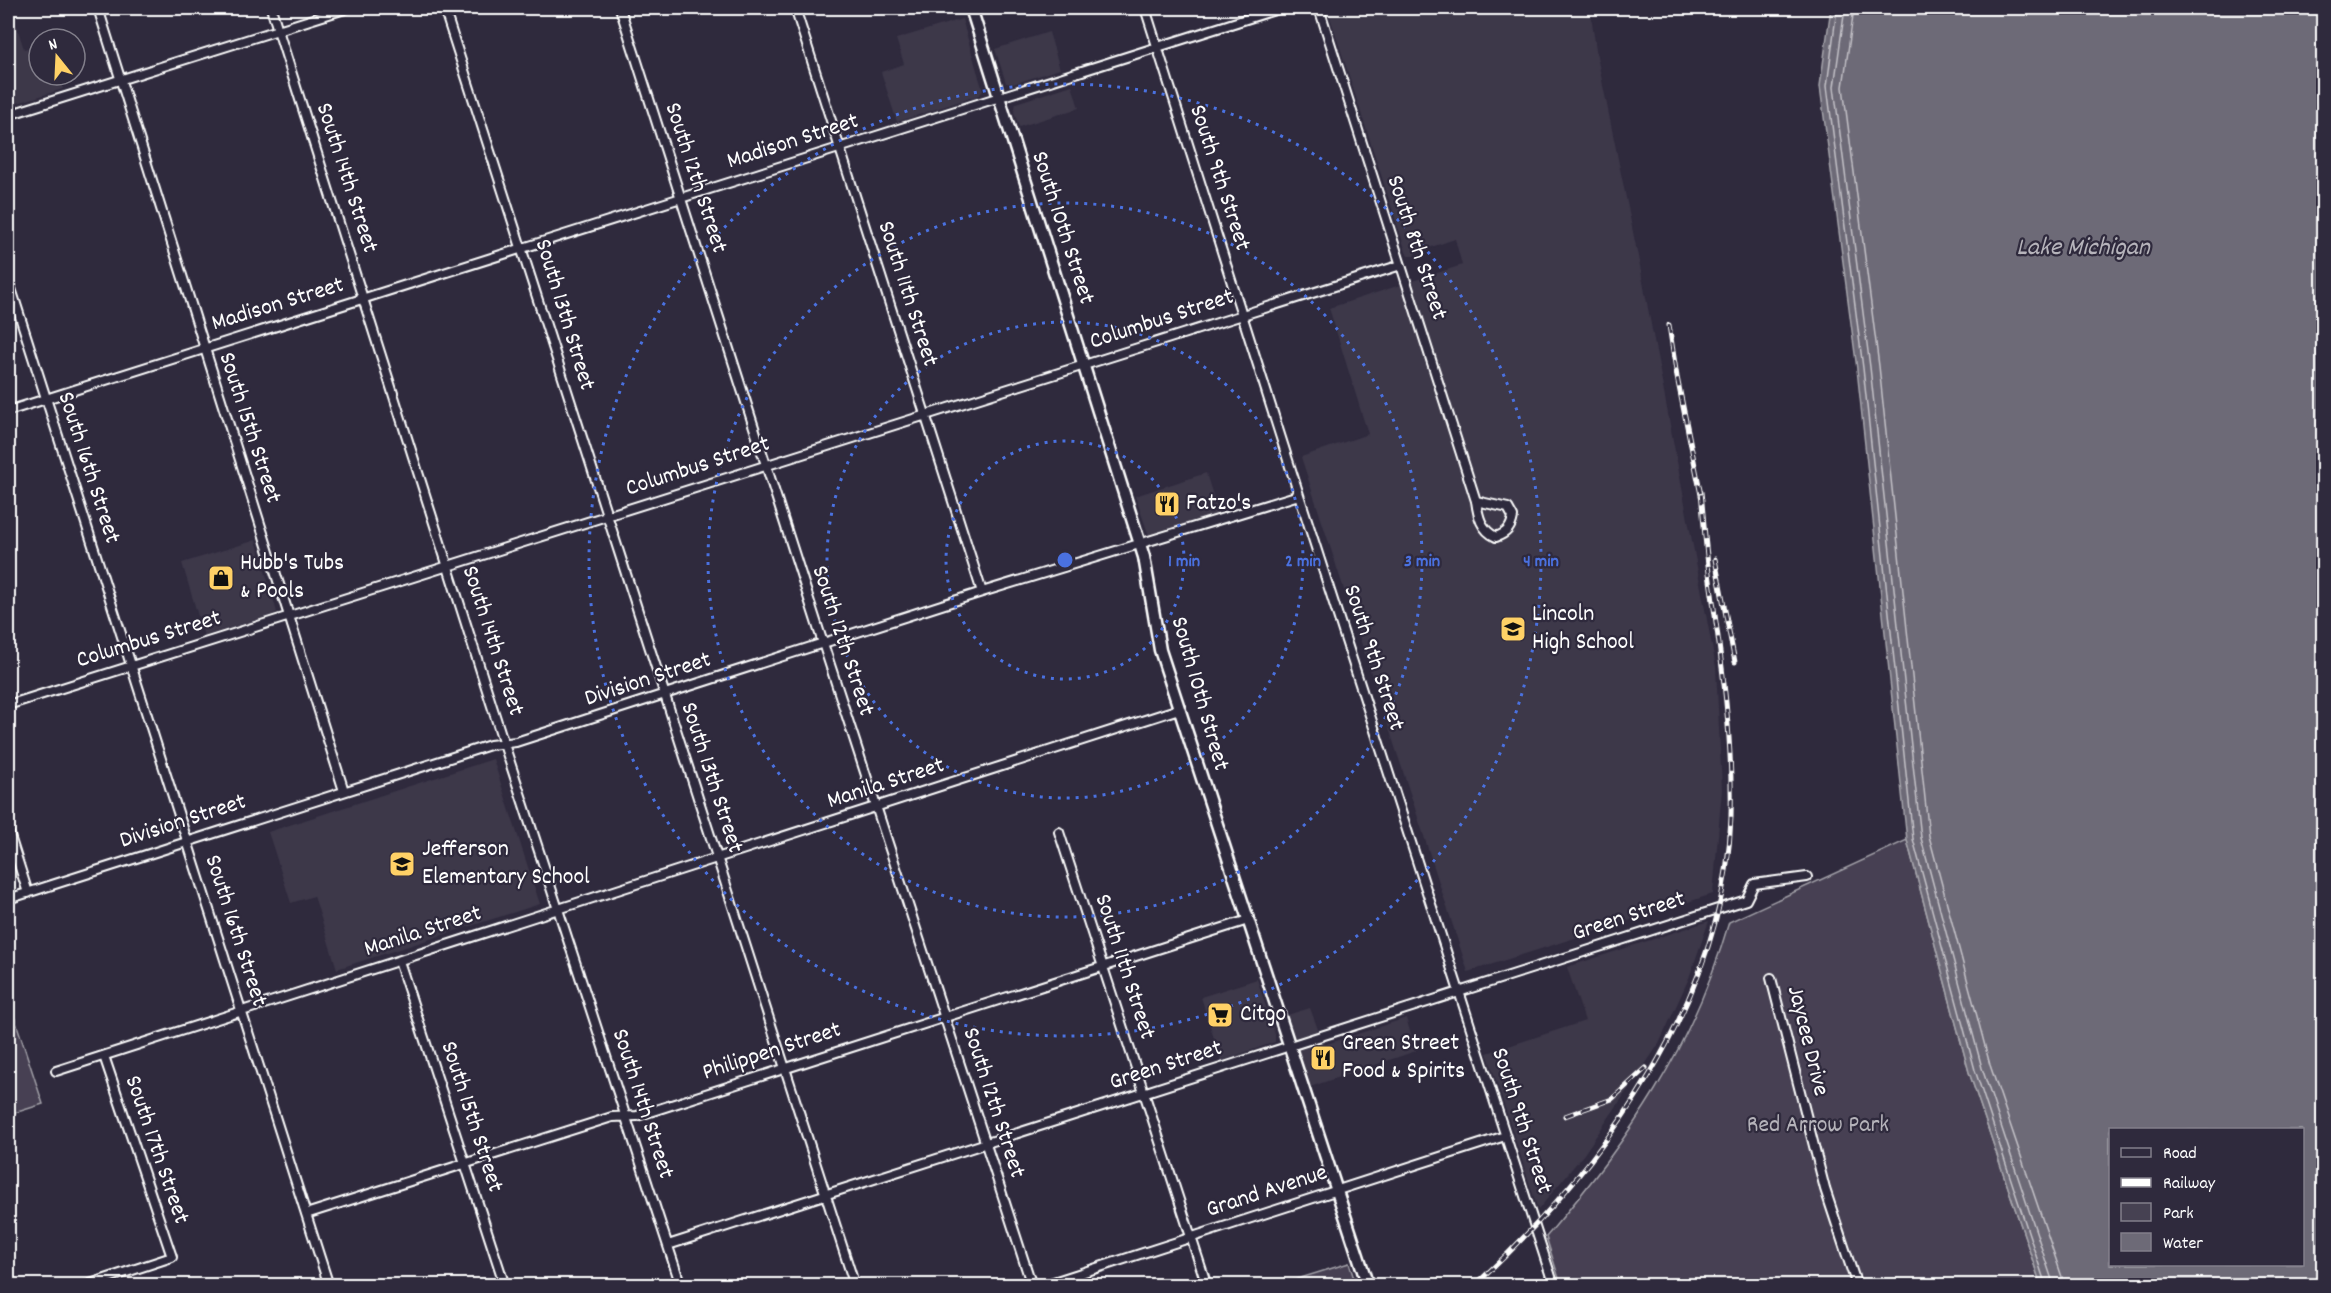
<svg xmlns="http://www.w3.org/2000/svg" width="2331" height="1293" font-family="Dekko,sans-serif">
  <style>
    .built { fill: #3c3749 }
    .green { fill: #464152; stroke: #a2a0a8; stroke-width: 1.5 }
    .water { fill: #6d6a77; stroke: #a7a6ad; stroke-width: 1.5; fill-rule: evenodd }
    .lines { fill: none; stroke-linecap: round; stroke-linejoin: round }
    .shore { stroke: #c5c3c9; stroke-width: 1.5 }
    .street-casing { stroke: #fff; stroke-width: 12 }
    .secondary-casing { stroke: #fff; stroke-width: 15 }
    .street { stroke: #2f2a3d; stroke-width: 8 }
    .secondary { stroke: #2f2a3d; stroke-width: 10 }
    .rail-casing { stroke: #fff; stroke-width: 5 }
    .rail { stroke: #2f2a3d; stroke-width: 3; stroke-dasharray: 9; stroke-linecap: butt }
    .ring { fill: none; stroke: #4a71e0; stroke-width: 3; stroke-dasharray: 3 6 }
    .labels { text-anchor: middle; dominant-baseline: central; stroke-width: 4.5; stroke-linejoin: round; paint-order: stroke }
    .street-label { font-size: 24px; fill: #fff; stroke: #2f2a3d }
    .poi-label { font-size: 24px; fill: #fff; stroke: #2f2a3d; text-anchor: start }
    .park-label { font-size: 24px; fill: #b5b3ba; stroke: #2f2a3d }
    .water-label { font-size: 26px; font-style: italic; fill: #b6b4bb; stroke: #2f2a3d }
    .centre { fill: #4a71e0; stroke: #2f2a3d; stroke-width: 3 }
    .ring-label { font-size: 18px; text-anchor: middle; font-weight: bold; fill: #4a71e0; stroke: #2f2a3d; stroke-width: 4.5; stroke-linejoin: round; paint-order: stroke }
  </style>
  <rect width="100%" height="100%" fill="#2f2a3d"/>
  <filter id="ink" filterUnits="userSpaceOnUse"><feTurbulence type="fractalNoise" baseFrequency=".0167" numOctaves="2"/><feDisplacementMap in="SourceGraphic" scale="12" xChannelSelector="R" yChannelSelector="G"/><feConvolveMatrix kernelMatrix="1 2 1 2 8 2 1 2 1" color-interpolation-filters="sRGB"/></filter>
  <g filter="url(#ink)">
    <path class="built" d="M8 8H11L24 49 39 45V75H59L63 89 8 106Z
      M1327 8H1590L1597 56 1640 266 1716 667 1722 789 1713 894 1468 972 1301 457 1368 434 1329 308 1462 265 1455 239 1417 252 1414 256H1408L1406 252Z
      M962 19 983 91 979 95 897 122 881 72 904 64 896 39Z
      M1049 32 1060 69 1013 84 1006 83 995 49Z
      M1072 85 1079 108 1019 127 1014 112 1016 103Z
      M1206 473 1219 515 1149 536 1135 496Z
      M256 540 277 612 272 615 204 636 182 563Z
      M493 759 540 904 337 969 314 896 291 903 268 832Z
      M1709 921 1689 978 1659 1044 1584 1154 1538 1210 1487 1053 1585 1021 1567 967Z
      M1257 979 1275 1034V1042L1221 1061 1201 997Z
      M1310 1008 1324 1045 1406 1018 1416 1051 1310 1087 1287 1015Z"/>
    <path class="green" d="M1907 840 1969 1072 2041 1285H1561L1546 1237C1629 1140 1693 1047 1729 922Z
      M8 998 43 1104 8 1115Z
      M1349 1263 1356 1285H1278Z"/>
    <path class="water" d="M1831 8H2323V1285H2041L1969 1072 1907 840 1857 369 1820 86ZM2110 1130H2302V1264H2110Z"/>
    <g class="lines">
      <path class="shore" d="M1837 8 1827 86 1863 368 1913 839 1975 1070 2046 1286
        M1845 8 1834 87 1870 367 1921 838 1982 1068 2054 1286
        M1854 8 1843 87 1879 366 1929 836 1990 1065 2062 1277 2063 1286"/>
      <g class="street-casing">
        <path id="street" d="M98 8 344 791
          M271 8 504 744 681 1286
          M444 8 855 1286
          M620 8 821 637 1032 1286
          M795 8 982 592
          M1145 8 1299 495 1554 1286
          M1319 8 1476 501C1478 516 1481 530 1496 537 1507 533 1511 528 1513 517L1508 508 1476 501
          M8 115 348 8
          M8 279 329 1286
          M8 411 1281 8
          M8 705 1401 265
          M8 830 28 893
          M1059 832 1207 1286
          M8 899 434 763 490 745 516 742 982 592 1299 495
          M399 961 505 1286
          M1771 978 1825 1189 1857 1286
          M56 1071 1179 709
          M306 1214 612 1117 637 1116 1248 920
          M668 1245 1718 909 1746 900 1754 884 1807 877
          M84 1286 172 1257 104 1056
          M1041 1286 1505 1136"/>
      </g>
      <g class="secondary-casing">
        <path id="secondary" d="M971 8 1144 557 1160 650 1368 1286"/>
      </g>
      <use href="#street" class="street"/>
      <use href="#secondary" class="secondary"/>
      <g class="rail-casing">
        <path id="rail" d="M1669 325 1677 377 1702 500
          M1715 559 1735 662
          M1565 1116 1612 1099 1646 1068
          M1474 1286C1605 1165 1725 1000 1731 817 1733 739 1722 663 1711 587 1706 555 1704 523 1701 492"/>
      </g>
      <use href="#rail" class="rail"/>
    </g>
  </g>
  <g class="ring">
    <circle cx="1065" cy="560" r="119"/>
    <circle cx="1065" cy="560" r="238"/>
    <circle cx="1065" cy="560" r="357"/>
    <circle cx="1065" cy="560" r="476"/>
  </g>
  <defs>
    <g id="restaurant-square" transform="scale(1.35)"><rect x="-9" y="-9" width="18" height="18" rx="4" fill="#ffd166" stroke="#2f2a3d"/><path d="M-5-6h1v4h1v-4h1v4h1v-4h1v5L-1.5 .5V6h-2V.5L-5-1ZM5-6V6H3V1.5H1.5Q1.5-4 5-6Z" fill="#111"/></g>
    <g id="shop-square" transform="scale(1.35)"><rect x="-9" y="-9" width="18" height="18" rx="4" fill="#ffd166" stroke="#2f2a3d"/><path d="M-5-2.5h2.3a2.7 3.5 0 0 1 5.4 0H5L5.5 6h-11ZM-1.5-2.5h3a1.5 2.3 0 0 0-3 0Z" fill="#111"/></g>
    <g id="school-square" transform="scale(1.35)"><rect x="-9" y="-9" width="18" height="18" rx="4" fill="#ffd166" stroke="#2f2a3d"/><path d="M0-5L7-2L0 1L-7-2ZM-4 1L0 2.5L4 1V4Q0 6-4 4Z" fill="#111"/></g>
    <g id="supermarket-square" transform="scale(1.35)"><rect x="-9" y="-9" width="18" height="18" rx="4" fill="#ffd166" stroke="#2f2a3d"/><path d="M-6-5.5h2.5l.6 2H6L4.5 2H-2.5L-4.4-4H-6ZM-1.5 3.2a1.3 1.3 0 1 0 .1 0ZM3 3.2a1.3 1.3 0 1 0 .1 0Z" fill="#111"/></g>
  </defs>
  <g fill-rule="evenodd">
    <use href="#restaurant-square" x="1167" y="504"/>
    <use href="#shop-square" x="221" y="578"/>
    <use href="#school-square" x="1513" y="629"/>
    <use href="#school-square" x="402" y="864"/>
    <use href="#supermarket-square" x="1220" y="1015"/>
    <use href="#restaurant-square" x="1323" y="1058"/>
  </g>
  <g class="labels">
    <g class="street-label">
      <text transform="translate(793 142) rotate(-18)">Madison Street</text>
      <text transform="translate(346 178) rotate(72)">South 14th Street</text>
      <text transform="translate(695 178) rotate(72)">South 12th Street</text>
      <text transform="translate(1219 178) rotate(72)">South 9th Street</text>
      <text transform="translate(1062 228) rotate(72)">South 10th Street</text>
      <text transform="translate(1416 248) rotate(72)">South 8th Street</text>
      <text transform="translate(907 294) rotate(72)">South 11th Street</text>
      <text transform="translate(278 305) rotate(-17)">Madison Street</text>
      <text transform="translate(564 315) rotate(73)">South 13th Street</text>
      <text transform="translate(1162 320) rotate(-18)">Columbus Street</text>
      <text transform="translate(249 428) rotate(72)">South 15th Street</text>
      <text transform="translate(698 467) rotate(-18)">Columbus Street</text>
      <text transform="translate(88 468) rotate(72)">South 16th Street</text>
      <text transform="translate(149 640) rotate(-17)">Columbus Street</text>
      <text transform="translate(492 641) rotate(72)">South 14th Street</text>
      <text transform="translate(842 641) rotate(72)">South 12th Street</text>
      <text transform="translate(1373 658) rotate(72)">South 9th Street</text>
      <text transform="translate(648 680) rotate(-18)">Division Street</text>
      <text transform="translate(1199 694) rotate(74)">South 10th Street</text>
      <text transform="translate(711 778) rotate(72)">South 13th Street</text>
      <text transform="translate(886 784) rotate(-18)">Manila Street</text>
      <text transform="translate(183 822) rotate(-18)">Division Street</text>
      <text transform="translate(1629 917) rotate(-18)">Green Street</text>
      <text transform="translate(235 931) rotate(72)">South 16th Street</text>
      <text transform="translate(423 932) rotate(-18)">Manila Street</text>
      <text transform="translate(1124 967) rotate(72)">South 11th Street</text>
      <text transform="translate(1807 1041) rotate(76)">Jaycee Drive</text>
      <text transform="translate(772 1052) rotate(-18)">Philippen Street</text>
      <text transform="translate(1166 1066) rotate(-18)">Green Street</text>
      <text transform="translate(993 1103) rotate(72)">South 12th Street</text>
      <text transform="translate(642 1104) rotate(72)">South 14th Street</text>
      <text transform="translate(471 1117) rotate(72)">South 15th Street</text>
      <text transform="translate(1521 1121) rotate(72)">South 9th Street</text>
      <text transform="translate(156 1150) rotate(71)">South 17th Street</text>
      <text transform="translate(1267 1192) rotate(-18)">Grand Avenue</text>
    </g>
    <g class="poi-label">
      <text x="1186" y="504">Fatzo's</text>
      <text x="240" y="564">Hubb's Tubs<tspan x="240" dy="28">&amp; Pools</tspan></text>
      <text x="1532" y="615">Lincoln<tspan x="1532" dy="28">High School</tspan></text>
      <text x="422" y="850">Jefferson<tspan x="422" dy="28">Elementary School</tspan></text>
      <text x="1240" y="1015">Citgo</text>
      <text x="1342" y="1044">Green Street<tspan x="1342" dy="28">Food &amp; Spirits</tspan></text>
    </g>
    <g class="park-label">
      <text x="1818" y="1126">Red Arrow Park</text>
    </g>
    <g class="water-label">
      <text x="2083" y="248">Lake Michigan</text>
    </g>
  </g>
  <circle cx="1065" cy="560" r="9" class="centre"/>
  <g class="ring-label">
    <text x="1184" y="566">1 min</text>
    <text x="1303" y="566">2 min</text>
    <text x="1422" y="566">3 min</text>
    <text x="1541" y="566">4 min</text>
  </g>
  <rect width="2331" height="1293" fill="none" stroke="#2f2a3d" stroke-width="30"/>
  <rect x="15" y="15" width="2301" height="1263" fill="none" stroke="#fff" stroke-width="2" filter="url(#ink)"/>
  <rect x="2109" y="1128" width="195" height="138" fill="#2f2a3d" stroke="#827f8b" stroke-width="1.5"/>
  <rect x="2121" y="1148" width="30" height="9" fill="#2f2a3d" stroke="#827f8b" stroke-width="1.5"/>
  <text x="2163" y="1158" font-size="18" fill="#ffffff">Road</text>
  <rect x="2121" y="1178" width="30" height="9" fill="#ffffff" stroke="#827f8b" stroke-width="1.5"/>
  <text x="2163" y="1188" font-size="18" fill="#ffffff">Railway</text>
  <rect x="2121" y="1203" width="30" height="18" fill="#464152" stroke="#827f8b" stroke-width="1.5"/>
  <text x="2163" y="1218" font-size="18" fill="#ffffff">Park</text>
  <rect x="2121" y="1233" width="30" height="18" fill="#6d6a77" stroke="#827f8b" stroke-width="1.5"/>
  <text x="2163" y="1248" font-size="18" fill="#ffffff">Water</text>
  <g transform="translate(57 57) rotate(342)"><circle r="28" fill="#2f2a3d" stroke="#827f8b" stroke-width="1.5"/>
  <path d="M0-4.5L10 22L0 15L-10 22Z" fill="#ffd166"/>
  <text y="-9" font-size="16" font-weight="bold" text-anchor="middle" fill="#ffffff">N</text>
  </g>
</svg>
